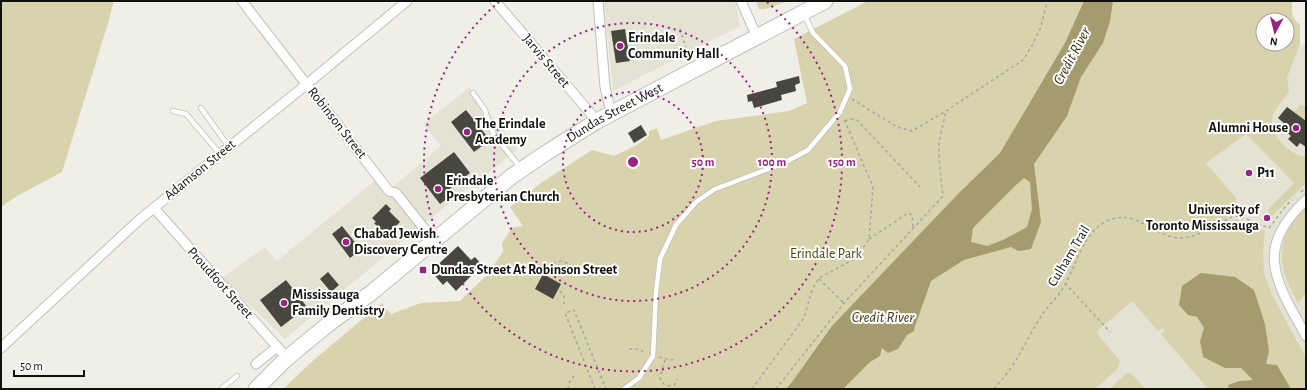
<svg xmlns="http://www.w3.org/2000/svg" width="1307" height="390" font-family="'Alegreya Sans',sans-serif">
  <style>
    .built { fill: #e4e2d3 }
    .green { fill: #d8d2ad; fill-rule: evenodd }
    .water { fill: #a49c6f; fill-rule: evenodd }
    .building { fill: #47463f }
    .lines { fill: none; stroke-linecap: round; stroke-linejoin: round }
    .lane-casing { stroke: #c1c0b8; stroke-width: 6 }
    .street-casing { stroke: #c1c0b8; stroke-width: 11 }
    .primary-casing { stroke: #c1c0b8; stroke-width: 17 }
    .path { stroke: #a8a7a1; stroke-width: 1.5; stroke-dasharray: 3 3; stroke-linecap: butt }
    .lane { stroke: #fff; stroke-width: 4.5 }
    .street { stroke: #fff; stroke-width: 9 }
    .primary { stroke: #fff; stroke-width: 15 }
    .ring { fill: none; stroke: #982481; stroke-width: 2; stroke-dasharray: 2 4 }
    .poi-dot { fill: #982481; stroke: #fff; stroke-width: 1.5 }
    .labels { text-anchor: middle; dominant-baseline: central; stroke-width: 4; stroke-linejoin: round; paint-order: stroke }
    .poi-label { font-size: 14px; font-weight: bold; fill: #10100d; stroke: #fff; text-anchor: start }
    .street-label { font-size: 14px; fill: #10100d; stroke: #fff }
    .park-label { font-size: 14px; fill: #4b4207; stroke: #fff }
    .water-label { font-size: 15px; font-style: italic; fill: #3e3712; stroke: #fff }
    .centre { fill: #982481; stroke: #fff; stroke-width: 2 }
    .ring-label { font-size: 12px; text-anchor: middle; font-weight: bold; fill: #982481; stroke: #fff; stroke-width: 4; stroke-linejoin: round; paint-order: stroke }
  </style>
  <rect width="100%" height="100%" fill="#efeee7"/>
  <path class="built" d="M604 1H735L740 26 613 91Z
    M1306 43V389H1052L1059 345 1236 230 1171 135 1287 52Z
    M469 88 518 149 410 235 285 339 222 278 265 247 277 261 378 178 389 190 441 146 423 124Z"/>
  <path class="green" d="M1 1H114L108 23 62 172 17 196 1 207Z
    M756 1H788L765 9H759Z
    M868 1H1292C1292 12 1291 18 1300 25V44L1287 78 1289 92C1284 99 1276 107 1273 115 1267 133 1289 155 1306 157V183L1270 218 1268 215 1269 208 1294 183 1246 134 1206 163 1236 198C1236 207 1234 211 1226 215L1229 220C1242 218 1254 226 1265 231L1263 252 1264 273 1272 295 1306 358V389H1291L1277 365 1265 364 1269 351 1265 324 1254 290 1188 315 1197 317 1204 328 1200 341 1225 368H1241L1253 380 1239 381 1228 385 1229 389H1208L1161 334 1165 330 1163 328 1158 331 1132 301 1096 332 1120 361 1117 369 1095 389H283L316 358 382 303 391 314 421 303 460 301 487 275 503 252 502 243 512 228 523 226 510 207 541 183 592 150 614 156 637 145 649 136V131L657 128 661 140 716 121 789 111 807 103 794 39ZM1263 20H1287V44H1263Z
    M1300 105H1302L1306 108 1305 121 1294 112Z
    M1306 207V293L1298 303C1294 295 1289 287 1286 278 1279 261 1281 238 1291 223 1295 217 1301 212 1306 207Z
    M1131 373 1145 389H1109L1126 374Z"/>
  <path class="water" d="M1084 1H1113L1110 21 1103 43 1081 77 1067 116 1034 164 1041 222 1031 249 1018 251 1011 247 964 260 931 281 915 326 914 331 907 335 898 349 888 353 882 348 880 356 870 362 843 389H786L792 382 832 326 957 195 1000 153 1065 43ZM1024 178 1030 182 1032 209 1027 227 1003 240 987 246 971 242 973 228 1016 185Z
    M1201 273 1235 277 1254 290 1265 324 1269 351 1266 364 1277 365 1291 389H1229L1228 385 1239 381 1253 380 1241 368H1225L1203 357 1200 341 1204 328 1197 317 1188 315 1179 305 1182 286Z"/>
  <path class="building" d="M625 29 630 61 616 63 611 31Z
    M799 76 800 83 795 85 796 91 781 95 782 100 754 108 752 101 748 102 747 95 777 87 776 82Z
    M1287 107 1306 121V147L1300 143 1297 147 1288 139 1291 136 1284 130 1287 126 1278 118Z
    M466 110 490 140 474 152 451 122Z
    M641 125 647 135 634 143 628 133Z
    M454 152 470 173 448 190 452 195 440 204 420 178Z
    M386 204 391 209 389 211 400 222 386 236 374 223 376 222 372 218Z
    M342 226 361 250 350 258 332 234Z
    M458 246 471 260 475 257 481 264 478 267 479 268 456 291 447 281 443 285 431 271Z
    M328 272 339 285 331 292 320 279Z
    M543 274 561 284 553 299 535 289Z
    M286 280 307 307 281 327 260 300Z"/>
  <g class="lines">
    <g class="lane-casing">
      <path id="lane" d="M473 93 485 110 489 124 494 135 521 168
        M201 108 229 147
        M173 111 186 114 220 154
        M221 389 237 376
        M624 389 639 378 653 356 656 292 660 259 676 225 696 202 715 189 782 164 808 150 840 112 850 89 845 66 813 33 804 14"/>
    </g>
    <g class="street-casing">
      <path id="street" d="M242 1 389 191 396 193 434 241
        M495 1 597 121
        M598 1 605 87 611 113
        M741 1 757 37
        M1306 200C1253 250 1276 281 1306 336
        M154 208 287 358
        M1 348 139 220 307 84 407 1
        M256 364 277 347"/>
    </g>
    <g class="primary-casing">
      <g id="primary">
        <path id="s1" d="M256 389 287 358 331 322 371 293 512 176 546 153 597 121 825 1"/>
      </g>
    </g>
    <path class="path" d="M680 29 689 57
      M852 99 897 127 912 131 946 111 1023 60 1033 44 1041 27 1047 1
      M845 121 850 119 857 120 920 187
      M1301 192 1306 187
      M869 239 908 213 912 215 913 227
      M546 273C555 262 556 257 570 265
      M819 279 844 303
      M1065 283 1110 332
      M560 291 564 296V304
      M629 349H638L646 353
      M659 357 670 360 676 359
      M665 360 660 378C662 385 669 388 675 384L677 379
      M568 389 569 383 575 374
      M595 389 565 313 574 310 606 389
      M752 389 804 318 812 290 819 278 856 258 869 239 873 187 844 119
      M776 389 844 303 943 196 939 158V142L946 111
      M994 389C1000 381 1008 373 1013 365 1024 348 1032 329 1044 312 1049 305 1056 299 1061 291 1077 268 1083 224 1116 218 1140 213 1158 239 1182 238 1201 237 1217 222 1235 216L1242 217 1269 228 1285 207 1292 200"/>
    <use href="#lane" class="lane"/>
    <use href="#street" class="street"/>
    <use href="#primary" class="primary"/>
  </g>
  <g class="ring">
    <circle cx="633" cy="162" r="70"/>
    <circle cx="633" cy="162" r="139"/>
    <path d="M767 2A209 209 0 1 1 499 2"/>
  </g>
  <g class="poi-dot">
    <circle cx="620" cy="46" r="4"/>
    <circle cx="1296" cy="128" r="4"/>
    <circle cx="467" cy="132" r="4"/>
    <circle cx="1249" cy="173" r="4"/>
    <circle cx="438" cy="189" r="4"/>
    <circle cx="1267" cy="218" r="4"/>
    <circle cx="346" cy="242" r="4"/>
    <rect x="419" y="266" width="8" height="8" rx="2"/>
    <circle cx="284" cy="303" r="4"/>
  </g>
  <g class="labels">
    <g class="poi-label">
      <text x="628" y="38">Erindale<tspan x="628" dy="16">Community Hall</tspan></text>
      <text x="475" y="124">The Erindale<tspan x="475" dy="16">Academy</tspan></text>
      <text x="1288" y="128" text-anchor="end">Alumni House</text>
      <text x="1257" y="173">P11</text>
      <text x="446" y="181">Erindale<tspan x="446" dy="16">Presbyterian Church</tspan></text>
      <text x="1259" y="210" text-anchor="end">University of<tspan x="1259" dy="16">Toronto Mississauga</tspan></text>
      <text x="354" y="234">Chabad Jewish<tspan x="354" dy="16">Discovery Centre</tspan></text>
      <text x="431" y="270">Dundas Street At Robinson Street</text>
      <text x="292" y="295">Mississauga<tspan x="292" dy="16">Family Dentistry</tspan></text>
    </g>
    <g class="street-label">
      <text transform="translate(546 61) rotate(50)">Jarvis Street</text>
      <text stroke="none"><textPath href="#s1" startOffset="454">Dundas Street West</textPath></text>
      <text transform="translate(337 123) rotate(52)">Robinson Street</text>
      <text transform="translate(200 170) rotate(-39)">Adamson Street</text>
      <text transform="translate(1069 256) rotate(-59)">Culham Trail</text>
      <text transform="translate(220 283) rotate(48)">Proudfoot Street</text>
    </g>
    <g class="park-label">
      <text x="826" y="254">Erindale Park</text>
    </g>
    <g class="water-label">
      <text transform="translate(1072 56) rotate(-62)">Credit River</text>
      <text x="883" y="317">Credit River</text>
    </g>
  </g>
  <circle cx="633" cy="162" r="6" class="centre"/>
  <g class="ring-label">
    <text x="703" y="166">50 m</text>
    <text x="772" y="166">100 m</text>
    <text x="842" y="166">150 m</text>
  </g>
  <rect width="1307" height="390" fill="none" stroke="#10100d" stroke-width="4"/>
  <g transform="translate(1275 32) rotate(187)"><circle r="19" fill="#ffffff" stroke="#9f9f9e"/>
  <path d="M0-3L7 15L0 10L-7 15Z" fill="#982481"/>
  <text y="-6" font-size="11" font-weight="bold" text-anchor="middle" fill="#10100d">N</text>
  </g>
  <path d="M14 370v6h70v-6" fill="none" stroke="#10100d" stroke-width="2"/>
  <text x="20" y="370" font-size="12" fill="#10100d" stroke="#ffffff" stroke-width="3" paint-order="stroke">50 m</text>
</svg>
